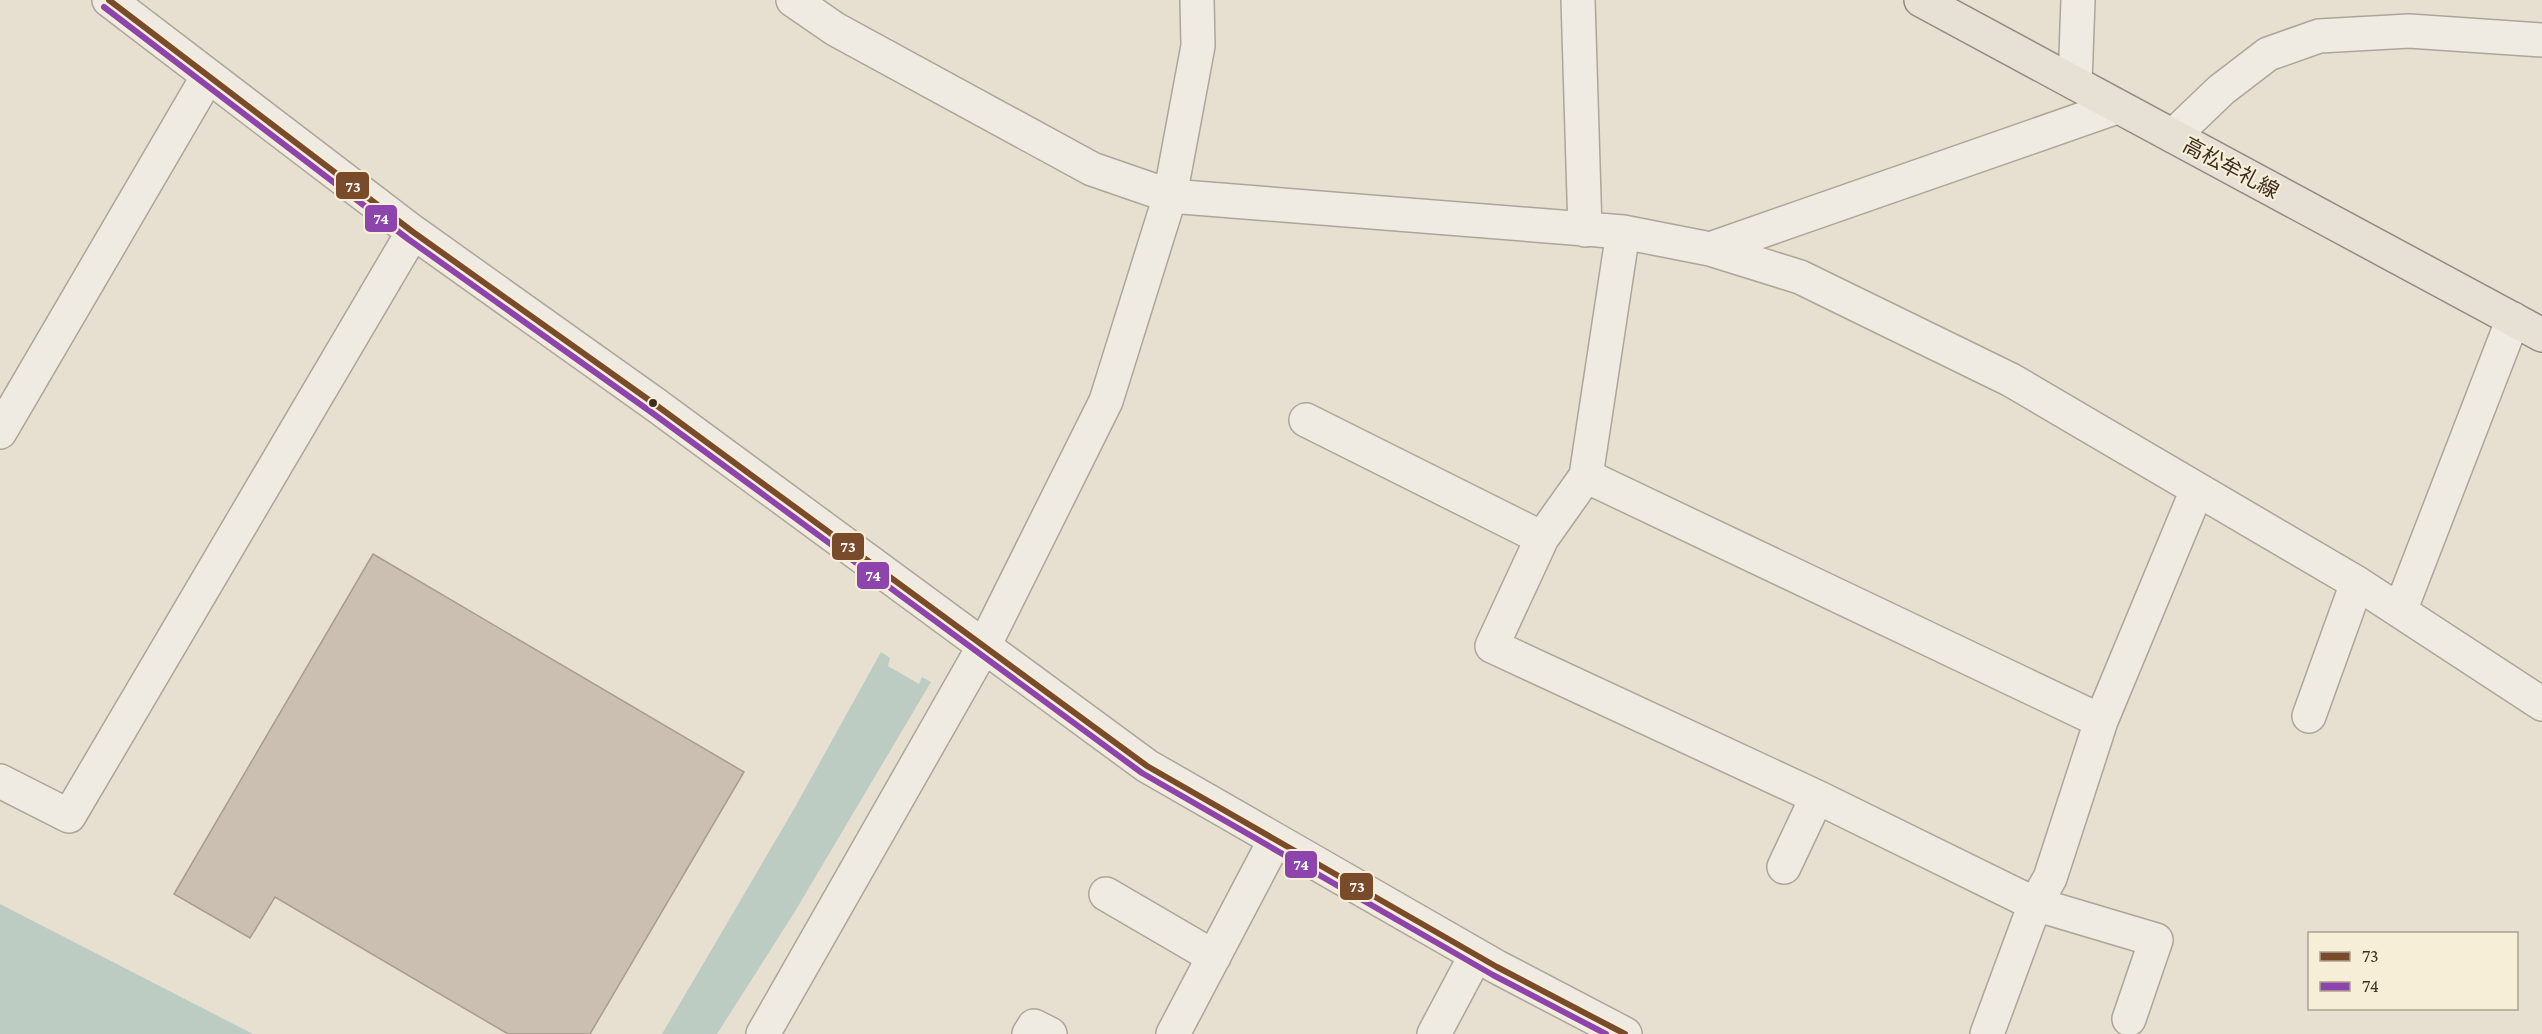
<svg xmlns="http://www.w3.org/2000/svg" width="2542" height="1034" font-family="'Crimson Pro','Noto Sans JP',serif">
  <style>
    .water { fill: #bcccc2 }
    .building { fill: #cbbfb2; stroke: #a89c90; stroke-width: 1.5 }
    .lines { fill: none; stroke-linecap: round; stroke-linejoin: round }
    .minor-casing { stroke: #ada599; stroke-width: 36 }
    .major-casing { stroke: #928b80; stroke-width: 36 }
    .minor { stroke: #efebe3; stroke-width: 33 }
    .major { stroke: #e6e1d4; stroke-width: 33 }
    .bus-1-casing { stroke: #f7eed8; stroke-width: 10 }
    .bus-2-casing { stroke: #f7eed8; stroke-width: 10 }
    .bus-1 { stroke: #7a4b2a; stroke-width: 6 }
    .bus-2 { stroke: #8e44ad; stroke-width: 6 }
    .bus-dot { fill: #3d2e20; stroke: #f7eed8; stroke-width: 2 }
    .labels { text-anchor: middle; dominant-baseline: central; stroke-width: 4.5; stroke-linejoin: round; paint-order: stroke }
    .street-label { font-size: 21px; fill: #3d2e20; stroke: #f7eed8 }
    .line-badge { stroke: #f7eed8; stroke-width: 2 }
    .badge-label { font-size: 16px; text-anchor: middle; font-weight: bold; fill: #fff }
  </style>
  <rect width="100%" height="100%" fill="#e7e0d1"/>
  <path class="water" d="M881 652 890 658 888 666 919 684 922 677 931 682 794 913 717 1034H662L794 809Z
    M0 904 253 1034H0Z"/>
  <path class="building" d="M373 554 744 772 590 1034H508L275 897 250 938 174 894Z"/>
  <g class="lines">
    <g class="minor-casing">
      <path id="minor" d="M109 0 413 232 656 405 1147 766 1497 967 1625 1034
        M793 0 835 29 1092 169 1170 196 1623 232 1710 249 1800 277 2011 380 2357 583 2542 704
        M1578 0 1585 230
        M2075 83 2078 0
        M2173 136 2221 90 2268 54 2319 36 2409 31 2542 40
        M1710 249 2117 107
        M1306 420 1542 538 1492 646 1817 797 2035 904 2156 940 2129 1019
        M0 432 208 76
        M1586 476 2101 721
        M1542 538 1586 476 1623 232
        M2400 611 2513 319
        M2309 716 2357 583
        M0 781 69 816 413 232
        M1784 867 1817 797
        M1106 894 1214 957
        M763 1034 984 646 1106 401 1170 196 1198 46 1197 0
        M1029 1034 1034 1026 1050 1034
        M1173 1034 1275 840
        M1434 1034 1476 955
        M1987 1034 2035 904 2050 878 2101 721 2197 490"/>
    </g>
    <g class="major-casing">
      <path id="major" d="M1921 0 2542 335"/>
    </g>
    <use href="#minor" class="minor"/>
    <use href="#major" class="major"/>
    <g class="bus-1-casing">
      <path id="bus-1" d="M109 0 413 232 656 405 1147 766 1497 967 1625 1034"/>
    </g>
    <g class="bus-2-casing">
      <path id="bus-2" d="M104 7 408 239 651 412 1142 773 1493 975 1606 1034"/>
    </g>
    <use href="#bus-1" class="bus-1"/>
    <use href="#bus-2" class="bus-2"/>
  </g>
  <circle class="bus-dot" cx="653" cy="403" r="5"/>
  <g class="labels">
    <g class="street-label">
      <text transform="translate(2231 168) rotate(28)">高松牟礼線</text>
    </g>
  </g>
  <g class="line-badge">
    <rect x="335" y="171" width="35" height="29" rx="6" fill="#7a4b2a"/>
    <rect x="364" y="204" width="34" height="29" rx="6" fill="#8e44ad"/>
    <rect x="831" y="532" width="34" height="29" rx="6" fill="#7a4b2a"/>
    <rect x="856" y="561" width="34" height="29" rx="6" fill="#8e44ad"/>
    <rect x="1284" y="850" width="34" height="29" rx="6" fill="#8e44ad"/>
    <rect x="1339" y="872" width="35" height="29" rx="6" fill="#7a4b2a"/>
  </g>
  <g class="badge-label">
    <text x="353" y="192">73</text>
    <text x="381" y="224">74</text>
    <text x="848" y="552">73</text>
    <text x="873" y="581">74</text>
    <text x="1301" y="870">74</text>
    <text x="1357" y="892">73</text>
  </g>
  <rect x="2308" y="932" width="210" height="78" fill="#f7eed8" stroke="#ada18e" stroke-width="1.5"/>
  <rect x="2320" y="952" width="30" height="9" fill="#7a4b2a" stroke="#ada18e" stroke-width="1.5"/>
  <text x="2362" y="962" font-size="18" fill="#3d2e20">73</text>
  <rect x="2320" y="982" width="30" height="9" fill="#8e44ad" stroke="#ada18e" stroke-width="1.5"/>
  <text x="2362" y="992" font-size="18" fill="#3d2e20">74</text>
</svg>
